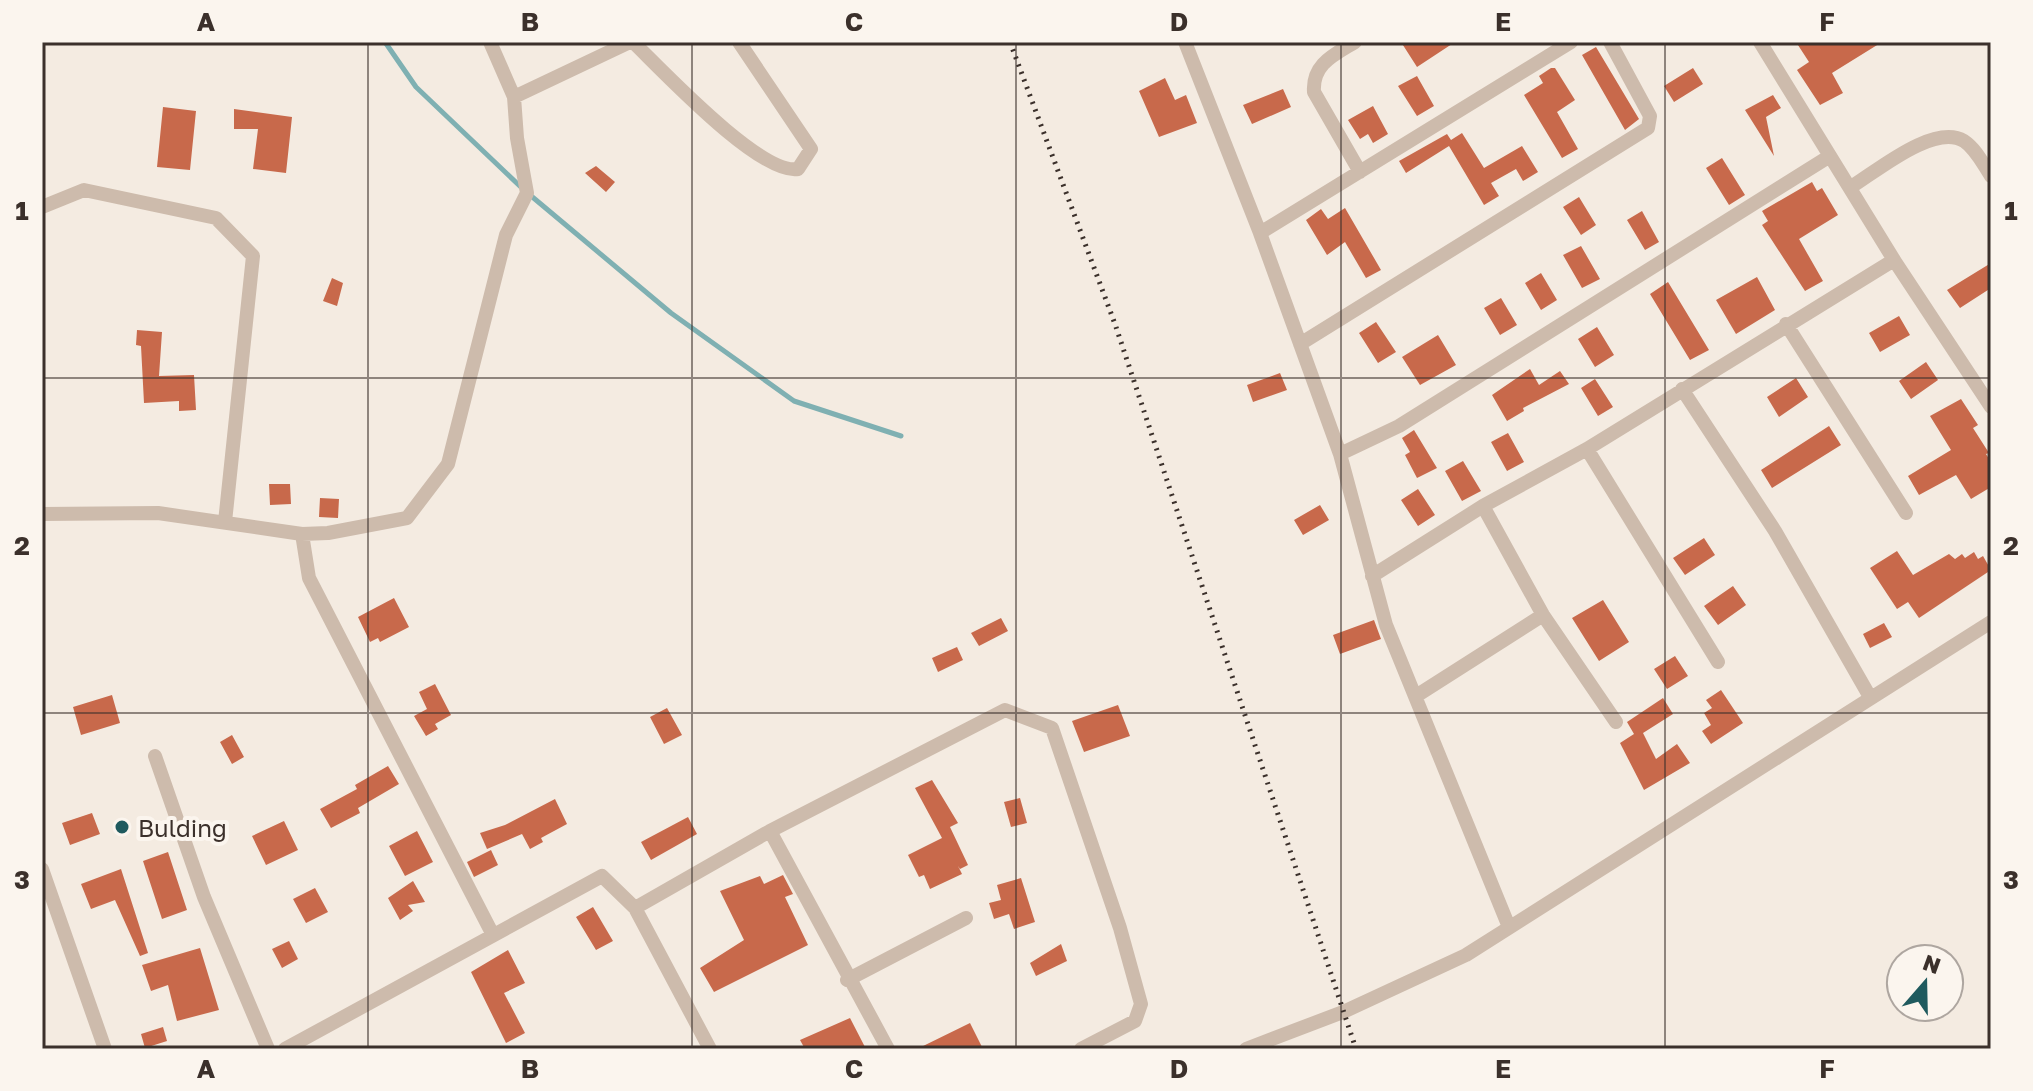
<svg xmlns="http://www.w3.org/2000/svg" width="2033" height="1091" font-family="'Golos Text',sans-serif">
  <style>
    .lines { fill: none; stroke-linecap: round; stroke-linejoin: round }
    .stream { stroke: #7fb0b2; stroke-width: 5 }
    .building { fill: #c8694b }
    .street { stroke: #cdbbac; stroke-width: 14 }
    .rail { stroke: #3b302b; stroke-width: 5; stroke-dasharray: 2 6; stroke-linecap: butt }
    .grid { fill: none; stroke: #3b302b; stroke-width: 2; stroke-opacity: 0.55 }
    .poi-dot { fill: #1f5a5e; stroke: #fbf5ee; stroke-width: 3 }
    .labels { text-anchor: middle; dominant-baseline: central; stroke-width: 8; stroke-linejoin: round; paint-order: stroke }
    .poi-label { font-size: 24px; fill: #3b302b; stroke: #fbf5ee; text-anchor: start }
    .neatline { fill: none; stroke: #3b302b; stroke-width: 3 }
    .grid-label { font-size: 26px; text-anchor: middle; font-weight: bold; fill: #3b302b }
  </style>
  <rect width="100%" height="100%" fill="#f4ebe1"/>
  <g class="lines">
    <path class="stream" d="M385 42 416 87 523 189
      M530 195 671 313 794 401 901 436"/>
  </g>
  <path class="building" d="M1401 42H1455L1417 67Z
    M1796 42H1882L1832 73 1843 93 1820 105 1797 70 1809 62Z
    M1596 47 1639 119 1625 130 1582 55Z
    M1551 68H1555L1575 100 1557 112 1578 149 1562 158 1524 95 1543 83 1539 76Z
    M1693 68 1703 84 1674 102 1664 86Z
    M1417 76 1434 106 1417 116 1398 86Z
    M1165 78 1175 100 1186 95 1197 123 1159 137 1139 91Z
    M1283 89 1291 107 1252 124 1243 105Z
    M1773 95 1781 108 1766 117 1774 156 1745 110Z
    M1373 106 1388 134 1373 143 1368 134 1360 139 1348 120Z
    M163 107 196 111 190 170 157 167Z
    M234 109 292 117 286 173 253 169 258 129H234Z
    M1462 133 1484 168 1522 146 1538 172 1523 181 1516 169 1491 183 1499 196 1484 205 1449 146 1406 173 1399 161 1447 134 1451 140Z
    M1722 158 1745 195 1729 205 1706 168Z
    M596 166 615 182 606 192 585 173Z
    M1812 182 1817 191 1822 188 1838 215 1799 239 1823 281 1805 291 1762 225 1768 221 1762 211Z
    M1579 197 1596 225 1581 235 1563 207Z
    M1345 208 1381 270 1366 278 1345 242 1327 255 1306 220 1321 209 1328 219Z
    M1642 211 1659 242 1645 250 1627 220Z
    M1581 246 1600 279 1582 288 1563 255Z
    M1991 263V288L1960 308 1947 290Z
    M1541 273 1557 300 1541 310 1525 283Z
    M1757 277 1775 310 1736 334 1716 300Z
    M332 278 343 283 337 306 323 301Z
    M1668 282 1709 350 1690 360 1650 294Z
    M1501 298 1517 325 1500 335 1484 308Z
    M1899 316 1910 335 1880 352 1869 333Z
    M1376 322 1396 352 1378 363 1359 333Z
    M1597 327 1614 355 1595 367 1578 339Z
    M137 330 162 332 159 376 194 375 196 410 179 411V401L144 403 141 346 136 345Z
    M1438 335 1456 365 1420 385 1402 357Z
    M1926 362 1938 380 1911 399 1899 381Z
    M1530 369 1539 385 1560 371 1569 384 1523 408 1524 411 1507 421 1492 395Z
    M1280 373 1287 390 1253 402 1247 385Z
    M1796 378 1808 397 1779 417 1767 397Z
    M1595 379 1613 407 1598 416 1581 388Z
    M1961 399 1978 425 1973 428 1989 453 1986 454 1991 462V487L1971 499 1956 475 1919 495 1908 476 1951 450 1930 416Z
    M1829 426 1841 445 1772 488 1761 470Z
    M1414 430 1437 468 1417 478 1405 455 1410 452 1402 438Z
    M1508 433 1524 462 1507 471 1491 442Z
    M1463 461 1481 491 1462 501 1445 471Z
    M269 484H290L291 504 270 505Z
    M1418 489 1435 515 1418 526 1401 500Z
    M320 498 339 499 338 518 319 517Z
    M1320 505 1329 520 1303 535 1294 520Z
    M1704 538 1715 555 1685 575 1673 558Z
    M1897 551 1913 575 1949 554 1955 559 1962 554 1965 558 1974 552 1978 559 1983 556 1991 570 1919 618 1908 602 1897 609 1870 568Z
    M1733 586 1746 605 1718 625 1704 606Z
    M394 598 409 627 380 642 378 638 370 642 358 617Z
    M1603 600 1629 642 1599 661 1572 618Z
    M1001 618 1008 631 979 646 971 633Z
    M1374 620 1381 639 1340 654 1333 635Z
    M1884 623 1892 637 1870 648 1863 634Z
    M957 647 963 660 938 672 932 658Z
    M1675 656 1688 676 1667 689 1654 669Z
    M435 684 451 715 435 724 438 729 426 736 414 716 427 709 419 692Z
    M1721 690 1743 723 1711 744 1702 731 1711 725 1704 713 1712 708 1706 700Z
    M112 695 120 723 81 735 73 707Z
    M1663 698 1673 714 1643 733 1656 759 1677 744 1690 763 1644 790 1620 743 1634 734 1627 722Z
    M1118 705 1130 736 1084 752 1072 721Z
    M667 708 682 735 664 744 650 717Z
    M232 735 244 757 232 764 220 742Z
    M388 766 399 784 358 808 360 813 331 828 320 809 357 789 355 785Z
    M932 780 958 823 950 827 968 865 960 869 958 866 962 874 930 889 924 875 919 877 908 855 942 838 915 788Z
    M1020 798 1027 823 1011 827 1004 802Z
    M555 799 567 824 541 838 543 842 530 849 522 834 487 849 480 833 505 825Z
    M92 813 100 834 70 845 62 823Z
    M688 817 697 834 651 860 641 842Z
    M284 821 298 850 266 865 252 836Z
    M417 831 433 862 405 876 389 846Z
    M491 850 498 865 474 877 467 862Z
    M168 852 187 910 162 919 143 861Z
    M121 869 148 953 140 956 115 900 91 909 81 884Z
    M783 875 793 894 785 897 808 945 714 992 700 968 744 940 720 891 760 876 764 884Z
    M1021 878 1035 922 1014 929 1009 914 994 919 989 903 1001 900 997 885Z
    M413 881 425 902 408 905 413 911 400 920 388 898Z
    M315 888 328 912 306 923 293 899Z
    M593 907 613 941 596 950 576 917Z
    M289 941 298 959 282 968 272 949Z
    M1061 944 1067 961 1036 976 1030 963Z
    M200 948 219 1010 177 1021 168 985 151 991 142 965Z
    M508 950 525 983 504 993 525 1033 506 1043 471 972Z
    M850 1018 866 1049H805L800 1040Z
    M970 1023 983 1049H917Z
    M163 1027 167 1041 145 1048 141 1034Z"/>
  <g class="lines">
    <path class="street" d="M633 42C662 70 761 176 798 169L811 149 739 42
      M1185 42 1260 233 1340 454 1399 426 1830 156
      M1355 42C1334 55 1312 64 1314 92L1360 172
      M1760 42 1894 260 1991 407
      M514 97 630 42
      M1851 187C1877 171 1934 123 1964 141 1976 149 1983 164 1991 176
      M42 207 84 190 216 218 253 256 225 522
      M1260 233 1571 42
      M1786 324 1906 513
      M1300 344 1648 128 1650 116 1610 42
      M1682 389 1775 531 1870 697
      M1587 449 1718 662
      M1340 454 1386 625 1509 927
      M1483 506 1543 615 1616 722
      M42 514 158 513 302 534 328 533 407 518 448 464 506 235 527 193 517 138 514 97 490 42
      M302 534 309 578 493 935
      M1372 576 1483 506 1587 449 1894 260
      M1416 696 1543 615
      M155 756 204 897 268 1049
      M770 831 888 1049
      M42 869 105 1049
      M635 908 770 831 1005 710 1052 728 1120 928 1141 1004 1135 1021 1081 1049
      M847 980 966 918
      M285 1049 602 876 635 908 710 1049
      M1246 1049 1343 1012 1466 955 1991 622"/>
    <path class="rail" d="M1010 42 1115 324 1356 1049"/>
  </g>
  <path class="grid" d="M368 42V1049M692 42V1049M1016 42V1049M1341 42V1049M1665 42V1049M42 378H1991M42 713H1991"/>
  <circle class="poi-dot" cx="122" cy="827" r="8"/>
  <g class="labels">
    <g class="poi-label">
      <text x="138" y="827">Bulding</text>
    </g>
  </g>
  <rect width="2033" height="1091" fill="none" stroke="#fbf5ee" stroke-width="88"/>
  <g transform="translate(1925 983) rotate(20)"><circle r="38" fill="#fbf5ee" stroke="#aea6a0" stroke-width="2"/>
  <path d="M0-6L14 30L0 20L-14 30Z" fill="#1f5a5e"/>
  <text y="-12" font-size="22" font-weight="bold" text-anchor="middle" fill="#3b302b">N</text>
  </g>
  <rect x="44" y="44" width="1945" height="1003" class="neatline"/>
  <g class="grid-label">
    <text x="206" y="31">A</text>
    <text x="530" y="31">B</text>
    <text x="854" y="31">C</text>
    <text x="1179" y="31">D</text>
    <text x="1503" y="31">E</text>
    <text x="1827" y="31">F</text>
    <text x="22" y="220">1</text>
    <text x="2011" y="220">1</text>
    <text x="22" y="555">2</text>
    <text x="2011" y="555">2</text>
    <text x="22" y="889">3</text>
    <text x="2011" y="889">3</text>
    <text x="206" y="1078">A</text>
    <text x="530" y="1078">B</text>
    <text x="854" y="1078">C</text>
    <text x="1179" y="1078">D</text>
    <text x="1503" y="1078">E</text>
    <text x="1827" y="1078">F</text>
  </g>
</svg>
